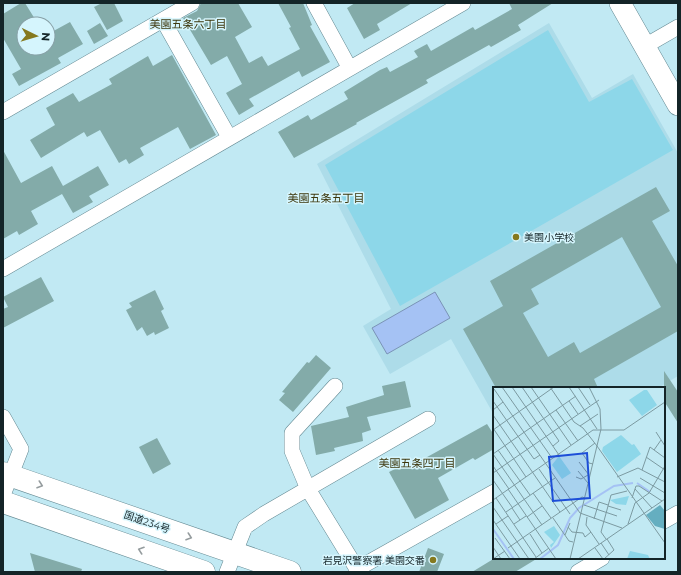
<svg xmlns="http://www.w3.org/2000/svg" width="681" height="575" font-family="Montserrat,'Noto Sans JP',sans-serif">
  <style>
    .built { fill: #addce9 }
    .green { fill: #8dd7e9 }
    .water { fill: #a5c2f4; stroke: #7a93b6 }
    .building { fill: #83aba9; fill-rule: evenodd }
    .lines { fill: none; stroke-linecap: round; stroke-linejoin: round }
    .street-casing { stroke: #648992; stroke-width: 16 }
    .secondary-casing { stroke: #648992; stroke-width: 22 }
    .highway-casing { stroke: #648992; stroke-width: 23 }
    .street { stroke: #fff; stroke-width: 15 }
    .secondary { stroke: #fff; stroke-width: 21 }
    .highway { stroke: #fff; stroke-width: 22 }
    .oneway { stroke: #959c9e }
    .poi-dot { fill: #85791e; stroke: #d5f5fd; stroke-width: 1.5 }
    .labels { text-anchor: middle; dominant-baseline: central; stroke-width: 3; stroke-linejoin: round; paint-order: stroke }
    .poi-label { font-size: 10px; fill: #142427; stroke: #d5f5fd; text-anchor: start }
    .street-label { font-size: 10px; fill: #142427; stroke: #d5f5fd }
    .neighbourhood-label { font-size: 11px; fill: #3d370d; stroke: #d5f5fd }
    .inset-river { fill: none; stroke: #a5c2f4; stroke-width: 2 }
    .inset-road { fill: none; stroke: #7c9aa1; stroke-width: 1 }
    .view { fill: #1d4ed8; fill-opacity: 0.15; stroke: #1d4ed8; stroke-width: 2 }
    .inset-edge { fill: none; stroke: #142427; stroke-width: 2 }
  </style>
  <rect width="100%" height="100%" fill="#c1e9f3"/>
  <path class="built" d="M549 23 592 98 633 74 678 153V376L658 388H494V415L451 339 390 374 363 326 391 309 317 164Z"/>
  <path class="green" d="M548 30 589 102 632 79 673 150 400 306 325 165Z"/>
  <path class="water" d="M435 292 450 318 387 354 372 328Z"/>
  <path class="building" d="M21 3H25L38 24H24V48H48V34L70 22 83 44 58 58 61 63 19 86 12 74 21 69 3 38V14Z
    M102 3H114L123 21 107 30 94 7Z
    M201 3H238L252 27 235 37 249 63 262 56 268 66 300 49 289 28 291 27 278 3H303L312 25 310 26 330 62 302 77 299 71 249 99 254 106 239 115 226 93 242 84 227 56 211 65 183 18 197 11Z
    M355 3H412L377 24 380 30 364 39 347 8Z
    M509 3H553L518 25 521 30 491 47 489 45 426 80 428 83 356 123 357 124 294 158 278 132 308 115 311 120 348 99 344 92 380 70 387 67 390 72 418 57 414 51 427 44 431 51 473 27 475 30 512 9Z
    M100 23 108 36 94 44 87 31Z
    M172 55 216 135 190 149 178 127 140 148 144 155 129 164 126 159 119 163 100 130 87 137 84 132 41 158 30 140 55 125 46 108 73 93 79 102 112 84 109 79 148 56 153 66Z
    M3 150 21 183 52 166 63 186 98 166 109 185 89 196 93 202 73 213 62 194 31 211 38 224 19 235 17 231 3 239Z
    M656 187 670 211 652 221 678 266V331L594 379 598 388H496L463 329 503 306 490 281ZM622 237 661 307 580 353 574 342 548 357 523 313 539 304 531 289Z
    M41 277 54 301 3 328V309L8 307 3 297Z
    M155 290 164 309 161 311 169 328 155 335 154 332 147 336 142 327 137 331 126 310 132 307 129 303Z
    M316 355 331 368 293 412 279 400 285 393 282 392 307 362 309 363Z
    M664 371 678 392V423L664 401Z
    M405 381 411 407 367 417 371 430 362 433 363 441 334 448 335 451 316 455 311 426 349 417 346 407 384 395 382 386Z
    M487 424 494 435V449L475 460 473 458 438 478 449 500 415 519 389 472 407 463 409 467Z
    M157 438 171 464 153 474 139 447Z
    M428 548 444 554 437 572H419Z
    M30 553 82 569 81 572H35Z
    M495 558H538L515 572H472Z"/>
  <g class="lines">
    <g class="street-casing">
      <path id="street" d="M314 3 349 67
        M163 20 229 137
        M645 46 678 27
        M3 112 192 3
        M3 269 463 3
        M335 386 292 433V451L308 489 357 569
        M3 417 21 449 3 495
        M664 521 678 513
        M227 572 245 527 264 514 428 419
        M356 572 357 569 494 492
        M578 572 602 558"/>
    </g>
    <g class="secondary-casing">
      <path id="secondary" d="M620 3 678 105"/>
    </g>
    <g class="highway-casing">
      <path id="highway" d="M3 473 290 572
        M3 502 204 572"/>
    </g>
    <use href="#street" class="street"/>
    <use href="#secondary" class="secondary"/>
    <use href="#highway" class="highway"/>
  </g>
  <defs><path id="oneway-chevron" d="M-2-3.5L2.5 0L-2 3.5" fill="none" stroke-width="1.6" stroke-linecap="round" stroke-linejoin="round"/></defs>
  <g class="oneway">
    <use href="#oneway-chevron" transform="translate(40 485) rotate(19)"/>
    <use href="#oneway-chevron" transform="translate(189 537) rotate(19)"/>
    <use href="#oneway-chevron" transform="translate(141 550) rotate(-161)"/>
  </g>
  <g class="poi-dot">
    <circle cx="516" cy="237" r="4"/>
    <circle cx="433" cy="560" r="4"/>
  </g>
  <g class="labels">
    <g class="poi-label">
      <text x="524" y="237">美園小学校</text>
      <text x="425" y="560" text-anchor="end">岩見沢警察署 美園交番</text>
    </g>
    <g class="street-label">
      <text transform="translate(147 522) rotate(19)">国道234号</text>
    </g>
    <g class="neighbourhood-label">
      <text x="188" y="24">美園五条六丁目</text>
      <text x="326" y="198">美園五条五丁目</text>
      <text x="417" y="463">美園五条四丁目</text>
    </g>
  </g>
  <g transform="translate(493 387)">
    <rect width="172" height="172" fill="#c1e9f3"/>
    <path d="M151 3H154L164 18 149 29 136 13ZM128 48 139 58 141 57 148 67 124 85 109 64 110 60ZM66 69 78 86 69 92 59 78ZM136 109 133 118 123 117 117 113ZM61 139 67 148 58 161 57 158 61 155 51 145ZM137 164 155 168 157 172H134Z" fill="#8dd7e9"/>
    <path d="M167 118 172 124V142L162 139 153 128Z" fill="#65aec0"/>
    <path class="inset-river" d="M144 96 157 105M0 142 21 172M47 172 65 158 77 131 86 121 121 99 140 96"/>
    <path class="inset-road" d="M9 0 59 71M19 0 66 68M29 0 66 54 60 59M38 0 78 58M57 0 81 35 90 41 104 59 172 156M76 0 104 42M85 0 97 18M1 2 87 126 129 141M0 14 41 72 47 68M76 14 85 27M0 23 10 15M63 23 85 54M0 28 67 125M87 39 105 27M0 41 33 90M0 43 61 0M163 45 172 59M5 63 37 108M161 63 168 53M153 70 172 83M86 75 96 88M100 77 96 76 89 66 102 56M0 79 16 102M46 82 77 127M149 83 157 60 172 71M85 84 95 96M0 86 106 13M83 90 88 92 95 88M124 90 145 81 172 95M147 91 172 106M0 93 19 120M15 102 63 172M142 102 159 121M40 106 58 131M3 111 43 170M139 111 143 99H146L169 114M0 113 100 43H131L172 15M91 118 124 129M115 119 128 123M0 120 36 172M19 121 27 133M13 125 62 91M34 130 49 119M94 130 93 138 106 157M60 131 76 154 80 155M101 132 106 115 115 118M0 133 27 172M3 137 15 129M21 137 33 129M135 137 142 116 156 106 172 79M49 138 0 67 83 9M75 140 79 145 90 146 92 150 98 145M37 147 49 166M72 148 77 136M2 151 17 172M113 152 108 145 118 108 134 104M108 156 116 168M0 160 8 172M15 161 89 110 92 111M102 161 110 172M0 172 12 164M41 172 56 161M77 172 108 42 107 22 96 0M85 172 172 112M111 172 121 163 114 152"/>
    <path class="view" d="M94 66 97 111 60 114 56 70Z"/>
    <rect width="172" height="172" class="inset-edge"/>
  </g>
  <rect width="681" height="575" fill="none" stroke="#142427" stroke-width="8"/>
  <g transform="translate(36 36) rotate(95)"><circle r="19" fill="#d5f5fd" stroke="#88a1a7"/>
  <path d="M0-3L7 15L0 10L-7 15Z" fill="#85791e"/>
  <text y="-6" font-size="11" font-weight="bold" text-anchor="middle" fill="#142427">N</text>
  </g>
</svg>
